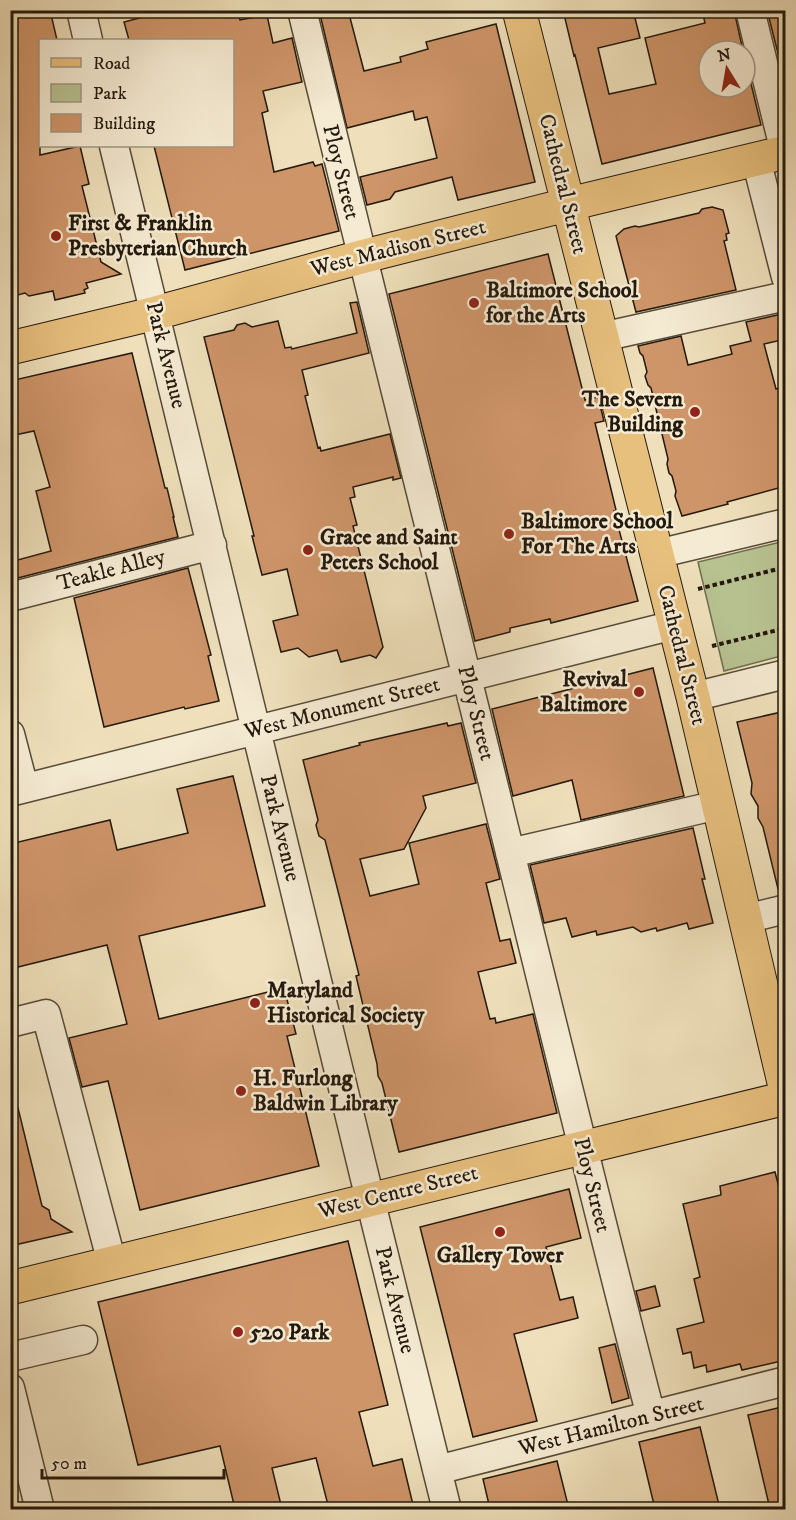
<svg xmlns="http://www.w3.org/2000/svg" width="796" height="1520" font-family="'IM FELL DW Pica',serif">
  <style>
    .green { fill: #b8c291; stroke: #6e6e4f; stroke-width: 1.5 }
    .building { fill: #ce9569; stroke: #23190d; stroke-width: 1.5 }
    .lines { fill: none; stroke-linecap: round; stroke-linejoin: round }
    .minor-casing { stroke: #564b38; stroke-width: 31 }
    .major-casing { stroke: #23190d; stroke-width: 35 }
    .path { stroke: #23190d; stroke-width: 4; stroke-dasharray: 4.5 3; stroke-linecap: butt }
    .minor { stroke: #f5ebd3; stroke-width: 28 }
    .major { stroke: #e8c07e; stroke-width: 33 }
    .poi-dot { fill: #8f2418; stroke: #f5ebd3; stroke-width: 2 }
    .labels { text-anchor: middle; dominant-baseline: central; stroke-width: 5; stroke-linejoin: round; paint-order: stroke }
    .street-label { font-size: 22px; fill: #23190d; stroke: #f5ebd3 }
    .poi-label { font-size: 22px; font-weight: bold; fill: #23190d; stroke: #f5ebd3; text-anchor: start }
  </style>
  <rect width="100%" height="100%" fill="#efe0bb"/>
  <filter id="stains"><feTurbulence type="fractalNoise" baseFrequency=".00333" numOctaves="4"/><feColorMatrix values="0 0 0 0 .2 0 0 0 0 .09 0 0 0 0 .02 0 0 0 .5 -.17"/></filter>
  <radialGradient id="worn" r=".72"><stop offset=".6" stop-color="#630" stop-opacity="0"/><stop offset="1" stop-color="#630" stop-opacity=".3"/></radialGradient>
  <path class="green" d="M785 541V655L724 671 698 562Z"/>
  <path class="building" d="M10 10H50L57 40H40V155L80 146 89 184 82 186 101 262 121 274 86 283 88 288 84 290 85 293 55 300 53 291 29 296 25 293 10 297Z
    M170 10H237L240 20 267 15 273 43 292 38 302 82 263 91 268 111 262 113 274 172 313 162 315 166 322 164 339 231 185 270 154 146H232V40H129L124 22Z
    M319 10H348L364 71 401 62 400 57 428 49 426 42 496 24 535 182 458 200 452 177 395 192 390 199 367 205 360 177 437 158 427 117 415 120 413 111 347 128Z
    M563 10H633L640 38 598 48 609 94 656 84 645 38 705 23 702 10H734L743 51H709V87H745V59L761 125 602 164 575 55 574 56Z
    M767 10H786V85Z
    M712 207 723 210 729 233 726 234 727 240 724 241 736 290 636 312 616 236 624 229 635 226 639 227 699 213 702 209Z
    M548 254 585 400 598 397 604 421 595 423 616 510 614 511 638 601 551 623 550 619 510 628V632L475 641 389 294Z
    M357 302 369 353 302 370 308 395 305 396 318 448 320 447 321 451 390 434 401 478 393 480V477L353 487 355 497 350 498 357 525 353 526 383 647 376 658 370 655 341 662 337 650 309 657 298 648 281 652 273 621 298 615 287 569 262 575 252 536H254L204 337 234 330 237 325 245 323 252 327 278 321 285 348 291 347 292 349 357 333 350 303Z
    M786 313V339L764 344 776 389 786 386V486L727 502 728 504 682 516 675 496 676 491 672 476 669 473 667 464 668 459 651 388 648 385 645 376 647 372 643 356 640 353 638 346 681 336 688 365 732 354 730 346 751 341 746 322Z
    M132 353 165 488H167L174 517H173L178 537 10 580V562L51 551 36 491 50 487 34 431 10 436V381Z
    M188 568 211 655 208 656 219 701 185 709 184 707 104 727 74 598Z
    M653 668 684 796 581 820 572 780 513 796 492 709Z
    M786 711V888L778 889 763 827 758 818V806L751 794 752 783 737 722Z
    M447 723 448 726 461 723 476 783 423 796 426 808 404 849 360 859 370 896 419 884 409 843 486 824 500 879 486 883 500 941 510 939 516 963 478 972 490 1019 495 1018 496 1023 533 1014 557 1113 399 1152 382 1083 378 1076 377 1064 356 976 359 975 340 899 325 840 319 836 316 825 318 820 303 760 360 745 359 743Z
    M233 776 265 906 139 936 159 1019 284 988 296 1034 287 1036 319 1166 140 1210 108 1081 82 1087 69 1038 127 1024 107 945 10 969V844L110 820 117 850 188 833 177 789Z
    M693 828 705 879H702L713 923 689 929 687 923 657 931 656 928 641 932 633 927 597 935 596 931 572 937 566 918 544 923 530 865Z
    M10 1108H18L42 1206 49 1210 51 1219 72 1232 10 1246Z
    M775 1172 786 1215V1360L742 1370 740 1364 707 1372 706 1365 694 1368 691 1352 683 1354 677 1329 704 1322 694 1279 700 1277 683 1204 721 1195 720 1186Z
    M569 1189 581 1238 546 1247 560 1300 573 1297 578 1318 514 1334 537 1421 473 1437 420 1227Z
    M348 1241 388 1405 359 1412 373 1466 402 1459 414 1509H329L316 1458 272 1468 282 1509H235L220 1446 138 1465 98 1302Z
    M655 1286 660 1306 641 1311 636 1291Z
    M615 1344 629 1398 612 1403 599 1348Z
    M786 1406V1509H770L748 1415Z
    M700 1427 720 1509H655L639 1442Z
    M557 1461 569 1509H490L483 1479Z"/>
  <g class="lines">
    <g class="minor-casing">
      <path id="minor" d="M81 10 88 40
        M302 10C358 244 418 476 475 710 533 945 590 1181 651 1416
        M750 10 785 152
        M114 146 370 1199 447 1510
        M756 159 786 277
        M602 337 786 296
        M657 554 786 523
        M10 597 212 545
        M693 697 786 674
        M10 734 24 788
        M10 792 674 625
        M510 853 718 805
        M745 919 786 909
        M10 1023 46 1014 112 1263
        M10 1357 83 1340
        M10 1388 40 1510
        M437 1470 786 1381"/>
    </g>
    <g class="major-casing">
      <path id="major" d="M519 10 693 697 786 1091
        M10 348 156 313 361 257 590 199 786 152
        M10 1288 786 1098"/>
    </g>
    <path class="path" d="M698 589 786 567
      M712 646 786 628"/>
    <use href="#minor" class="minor"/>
    <use href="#major" class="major"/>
  </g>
  <g class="poi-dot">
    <circle cx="56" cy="236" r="6"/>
    <circle cx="474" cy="303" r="6"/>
    <circle cx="695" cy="412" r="6"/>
    <circle cx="509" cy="534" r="6"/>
    <circle cx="308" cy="550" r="6"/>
    <circle cx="639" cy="692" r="6"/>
    <circle cx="255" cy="1003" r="6"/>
    <circle cx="241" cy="1091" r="6"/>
    <circle cx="500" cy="1232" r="6"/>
    <circle cx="238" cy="1332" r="6"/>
  </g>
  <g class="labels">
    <g class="street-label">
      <text transform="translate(341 172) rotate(76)">Ploy Street</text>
      <text transform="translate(563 184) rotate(76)">Cathedral Street</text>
      <text transform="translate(398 248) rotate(-14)">West Madison Street</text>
      <text transform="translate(166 355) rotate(76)">Park Avenue</text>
      <text transform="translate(111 570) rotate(-15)">Teakle Alley</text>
      <text transform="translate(682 655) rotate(76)">Cathedral Street</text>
      <text transform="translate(342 708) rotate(-14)">West Monument Street</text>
      <text transform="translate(476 713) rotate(76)">Ploy Street</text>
      <text transform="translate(280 828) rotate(76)">Park Avenue</text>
      <text transform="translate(592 1185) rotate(76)">Ploy Street</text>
      <text transform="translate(398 1192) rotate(-14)">West Centre Street</text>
      <text transform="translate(395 1300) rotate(76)">Park Avenue</text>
      <text transform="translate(611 1426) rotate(-14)">West Hamilton Street</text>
    </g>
    <g class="poi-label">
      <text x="68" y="223">First &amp; Franklin<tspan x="68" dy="25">Presbyterian Church</tspan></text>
      <text x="486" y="290">Baltimore School<tspan x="486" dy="25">for the Arts</tspan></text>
      <text x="683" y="399" text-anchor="end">The Severn<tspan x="683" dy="25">Building</tspan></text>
      <text x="521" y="521">Baltimore School<tspan x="521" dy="25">For The Arts</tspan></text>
      <text x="320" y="537">Grace and Saint<tspan x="320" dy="25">Peters School</tspan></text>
      <text x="627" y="679" text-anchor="end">Revival<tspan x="627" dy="25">Baltimore</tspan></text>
      <text x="267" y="990">Maryland<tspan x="267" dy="25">Historical Society</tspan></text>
      <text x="253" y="1078">H. Furlong<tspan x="253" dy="25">Baldwin Library</tspan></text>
      <text x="500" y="1255" text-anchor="middle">Gallery Tower</text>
      <text x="250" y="1332">520 Park</text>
    </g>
  </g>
  <rect width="796" height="1520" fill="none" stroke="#efe0bb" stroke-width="36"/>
  <rect x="12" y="12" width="772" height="1496" fill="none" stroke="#23190d" stroke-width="3"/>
  <rect x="18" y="18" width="760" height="1484" fill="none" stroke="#23190d" stroke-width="1.5"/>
  <rect x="39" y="39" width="195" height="108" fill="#f5ebd3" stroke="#a19784" stroke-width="1.5"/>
  <rect x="51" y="58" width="30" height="9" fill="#e8c07e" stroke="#a19784" stroke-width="1.5"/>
  <text x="93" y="69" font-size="18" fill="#23190d">Road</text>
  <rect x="51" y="84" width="30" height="18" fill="#b8c291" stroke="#a19784" stroke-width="1.5"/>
  <text x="93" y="99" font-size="18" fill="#23190d">Park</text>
  <rect x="51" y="114" width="30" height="18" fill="#ce9569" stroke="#a19784" stroke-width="1.5"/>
  <text x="93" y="129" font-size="18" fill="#23190d">Building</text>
  <g transform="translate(727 69) rotate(349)"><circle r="28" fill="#f5ebd3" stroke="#a19784" stroke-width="1.5"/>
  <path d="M0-4.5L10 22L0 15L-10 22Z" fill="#8f2418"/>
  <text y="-9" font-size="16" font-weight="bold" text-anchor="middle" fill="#23190d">N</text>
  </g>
  <path d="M42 1469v9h182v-9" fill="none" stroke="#23190d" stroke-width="3"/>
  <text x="51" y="1469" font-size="18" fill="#23190d" stroke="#f5ebd3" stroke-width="4.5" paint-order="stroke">50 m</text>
  <rect width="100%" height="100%" filter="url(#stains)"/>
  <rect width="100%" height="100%" fill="url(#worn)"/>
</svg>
